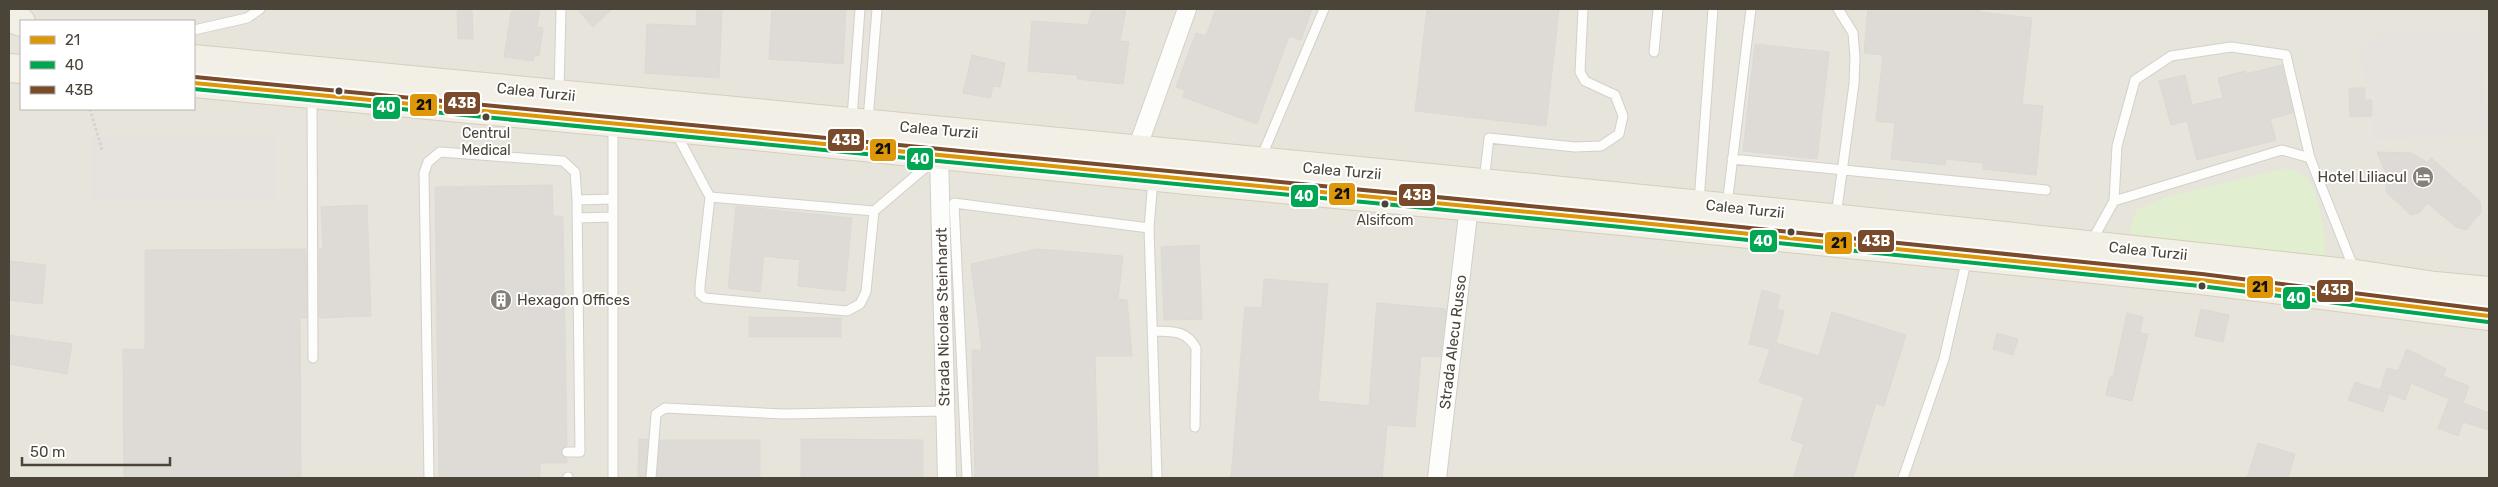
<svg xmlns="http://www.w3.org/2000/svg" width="2498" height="487" font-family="Rubik,sans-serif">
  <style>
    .residential { fill: #e7e4dc; fill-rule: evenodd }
    .green { fill: #e1eecf }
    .parking { fill: #e6e3df }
    .building { fill: #dedbd6; stroke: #dcd9d4 }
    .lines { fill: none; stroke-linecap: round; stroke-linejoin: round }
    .service-casing { stroke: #d2d0cb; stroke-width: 11 }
    .minor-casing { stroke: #d2d0cb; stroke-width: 20 }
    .primary-casing { stroke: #d6cebb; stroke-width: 30 }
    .path { stroke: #d3d2cc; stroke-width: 3; stroke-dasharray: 2.5 2.5; stroke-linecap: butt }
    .service { stroke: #fdfdfc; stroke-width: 9 }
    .minor { stroke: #fdfdfc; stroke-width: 18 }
    .primary { stroke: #f2efe6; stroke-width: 28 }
    .bus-1-casing { stroke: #fff; stroke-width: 8 }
    .bus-2-casing { stroke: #fff; stroke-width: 8 }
    .bus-3-casing { stroke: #fff; stroke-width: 8 }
    .bus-1 { stroke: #dd9709; stroke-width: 4 }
    .bus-2 { stroke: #00a651; stroke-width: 4 }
    .bus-3 { stroke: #7a4b2a; stroke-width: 4 }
    .bus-dot { fill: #4b4439; stroke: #fff; stroke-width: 2 }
    .labels { text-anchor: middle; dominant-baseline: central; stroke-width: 4; stroke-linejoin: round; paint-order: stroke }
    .bus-label { font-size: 14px; fill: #4b4439; stroke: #fff }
    .street-label { font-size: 15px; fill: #4b4439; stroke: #fff }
    .poi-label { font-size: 15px; fill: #4b4439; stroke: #fff; text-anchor: end }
    .line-badge { stroke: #fff; stroke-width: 2 }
    .badge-label { font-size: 14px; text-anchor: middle; font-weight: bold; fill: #fff }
    .pale-badge-label { font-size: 14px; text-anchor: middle; font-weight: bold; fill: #111 }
  </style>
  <rect width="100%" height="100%" fill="#f4f2ee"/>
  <path class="residential" d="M9 9H2489V478H9ZM21 21H194V109H21Z"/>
  <path class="green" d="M2287 168C2296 171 2304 174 2310 182 2318 196 2328 241 2324 256L2317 259 2135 238 2130 231 2136 210 2166 197Z"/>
  <path class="parking" d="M2383 33 2478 34 2489 135 2372 140 2374 96 2365 82 2361 50Z
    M91 136H276V202H91Z"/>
  <path class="building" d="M457 9H472L473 39H458Z
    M514 9H540L537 27 543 28 542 36 539 56 534 55 533 61 504 57 511 12H514Z
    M577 9H612L593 27Z
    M697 9H722L719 78 645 73 647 24 696 26Z
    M772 9H846L843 64 769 59Z
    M1092 9H1126L1120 41 1129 42 1123 84 1077 79V75L1028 71 1032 21 1088 25Z
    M1216 9H1312L1301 40 1289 36 1257 124 1183 97 1185 90 1176 87 1196 33 1206 36Z
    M1427 9H1559L1546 126 1415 111Z
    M1868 9H1980V12L2032 18 2022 104 2043 106 2036 175 1983 169V163L1946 159 1945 165 1891 159 1895 123 1876 121 1883 55 1864 53Z
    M1755 44 1829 52 1817 159 1743 151Z
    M972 55 1005 63 1000 87 993 86 990 98 963 93Z
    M2282 65 2293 113 2270 119 2276 140 2197 160 2187 121 2171 125 2159 81 2185 75 2192 105 2223 98 2218 78 2245 71 2246 74Z
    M2349 88H2365V100H2372V116L2350 117Z
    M2377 152 2411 153 2427 162 2431 158 2480 201 2481 212 2466 230 2456 227 2427 203 2419 213 2411 215 2386 192V174Z
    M552 185 553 216H563L567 446 562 448 561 452 567 458V463H540V478H439L435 187Z
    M367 205 371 316 319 318V249H323L321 207Z
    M736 206 852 218 845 291 798 286 800 260 764 256 760 292 728 288Z
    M1199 245 1202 319 1164 320 1161 247Z
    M306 249 307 318H300L301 478H124L123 349H145V250Z
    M1037 249 1123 256 1118 299 1127 300 1132 356H1095L1098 478H975L972 350H982L971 264Z
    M9 261 46 265 42 304 9 300Z
    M1264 279 1328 284 1318 401 1369 406 1377 303 1446 309 1440 357 1421 356 1415 427 1387 425 1382 478H1231L1245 307 1262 308Z
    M1762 290 1780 295 1777 309 1784 311 1776 343 1819 356 1832 312 1906 335 1884 406 1876 403 1853 478H1793L1804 444 1791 440 1804 397 1759 382 1770 349 1749 344Z
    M2201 309 2229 315 2223 342 2195 336Z
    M2127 313 2143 317 2140 333 2148 334 2132 401 2106 395 2110 377H2113Z
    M749 317 841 318V337H749Z
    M1997 333 2018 339 2013 355 1993 349Z
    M9 335 72 344 67 374 9 364Z
    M2407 349 2446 369 2443 376 2469 386 2463 403 2489 413V430L2463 422 2458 436 2438 428 2449 399 2411 383 2405 400 2380 390 2387 368 2398 371Z
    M2355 382 2389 393 2383 412 2348 400Z
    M639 439H648L645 478H638Z
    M801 439 923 440V478H801Z
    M660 440H760V478H657Z
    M2258 443 2295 454 2288 478H2247Z"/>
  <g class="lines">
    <g class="service-casing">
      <path id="service" d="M194 30 247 18 260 9
        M1654 52 1658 9
        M559 91 561 9
        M312 96 313 358
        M852 118 860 9
        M868 120 877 9
        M613 126V478
        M676 133 710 197 874 211 933 161
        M1261 158 1324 9
        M1732 159 2046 190
        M1484 181 1489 138 1575 147 1601 146 1619 134 1623 116 1615 95 1585 81 1580 72 1583 9
        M710 197 700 286V294L705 298 847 311 860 304 866 292 874 211
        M2114 201 2117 146 2135 80 2171 56 2231 47 2286 55 2310 158
        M1699 202 1713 9
        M1727 205 1751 9
        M1836 216 1854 84 1855 57 1853 33 1838 9
        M577 218 613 217
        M1149 228 1157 478
        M2088 239 2094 237 2114 201 2282 150 2310 158 2354 269
        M1152 331C1173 332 1185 329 1196 348L1195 427
        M567 452H580L577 200
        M429 478 424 173 428 162 440 152 563 161 575 172 577 200 613 199
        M568 478V477
        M651 478 656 414 665 408 783 414 945 411
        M967 478 954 203 1149 228 1153 180
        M1903 478 1944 359 1967 258"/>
    </g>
    <g class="minor-casing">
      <path id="minor" d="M1137 149 1187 9
        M939 155 947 478
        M1437 478 1469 206"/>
    </g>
    <g class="primary-casing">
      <path id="primary" d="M9 17 21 22
        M194 59C915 129 1636 194 2356 274L2435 286 2489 291
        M9 68 21 69
        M194 83 705 131 1197 181 1622 221 2201 280 2489 316"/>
    </g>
    <path class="path" d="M90 109 102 150"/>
    <use href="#service" class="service"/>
    <use href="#minor" class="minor"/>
    <use href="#primary" class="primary"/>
    <g class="bus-1-casing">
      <path id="bus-1" d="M194 83 1622 221 2201 280 2489 316"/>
    </g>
    <g class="bus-2-casing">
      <path id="bus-2" d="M194 89 1621 227 2200 286 2488 322"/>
    </g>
    <g class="bus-3-casing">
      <path id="bus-3" d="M195 77 1623 215 2202 274 2489 310"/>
    </g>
    <use href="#bus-1" class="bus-1"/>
    <use href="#bus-2" class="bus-2"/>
    <use href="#bus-3" class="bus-3"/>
  </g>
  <defs>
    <g id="hotel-disc" transform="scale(1.125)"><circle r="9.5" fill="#868178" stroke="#fff"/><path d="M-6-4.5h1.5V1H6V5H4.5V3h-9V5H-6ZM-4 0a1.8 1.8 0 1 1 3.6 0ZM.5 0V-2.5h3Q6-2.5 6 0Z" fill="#fff"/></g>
    <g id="building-disc" transform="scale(1.125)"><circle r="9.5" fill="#868178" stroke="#fff"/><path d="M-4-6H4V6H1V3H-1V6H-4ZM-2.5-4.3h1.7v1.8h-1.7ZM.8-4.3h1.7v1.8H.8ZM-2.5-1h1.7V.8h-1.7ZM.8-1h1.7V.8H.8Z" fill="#fff"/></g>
  </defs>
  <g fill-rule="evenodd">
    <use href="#hotel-disc" x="2423" y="177"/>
    <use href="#building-disc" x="501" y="300"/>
  </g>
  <g class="bus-dot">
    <circle cx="339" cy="91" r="4.5"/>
    <circle cx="486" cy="117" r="4.5"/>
    <circle cx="1385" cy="204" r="4.5"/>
    <circle cx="1791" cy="232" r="4.5"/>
    <circle cx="2202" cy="286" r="4.5"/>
  </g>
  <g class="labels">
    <g class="bus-label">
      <text x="486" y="133">Centrul<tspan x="486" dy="17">Medical</tspan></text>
      <text x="1385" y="220">Alsifcom</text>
    </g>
    <g class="street-label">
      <text transform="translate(536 92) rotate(6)">Calea Turzii</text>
      <text transform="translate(939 130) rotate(5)">Calea Turzii</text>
      <text transform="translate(1342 171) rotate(5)">Calea Turzii</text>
      <text transform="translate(1745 209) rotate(6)">Calea Turzii</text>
      <text transform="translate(2148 251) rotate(6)">Calea Turzii</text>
      <text transform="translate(943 317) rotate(-91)">Strada Nicolae Steinhardt</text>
      <text transform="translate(1453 342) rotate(-83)">Strada Alecu Russo</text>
    </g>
    <g class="poi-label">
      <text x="2407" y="177">Hotel Liliacul</text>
      <text x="517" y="300" text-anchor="start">Hexagon Offices</text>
    </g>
  </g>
  <g class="line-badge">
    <rect x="443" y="91" width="38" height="24" rx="5" fill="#7a4b2a"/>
    <rect x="409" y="93" width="29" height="24" rx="5" fill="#dd9709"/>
    <rect x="372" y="96" width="29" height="24" rx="5" fill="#00a651"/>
    <rect x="827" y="128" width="38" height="24" rx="5" fill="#7a4b2a"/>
    <rect x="869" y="138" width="28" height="24" rx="5" fill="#dd9709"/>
    <rect x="906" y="147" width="28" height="24" rx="5" fill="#00a651"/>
    <rect x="1328" y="182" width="28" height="24" rx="5" fill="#dd9709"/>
    <rect x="1398" y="183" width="38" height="24" rx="5" fill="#7a4b2a"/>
    <rect x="1290" y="184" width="29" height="24" rx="5" fill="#00a651"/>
    <rect x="1857" y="229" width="38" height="24" rx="5" fill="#7a4b2a"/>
    <rect x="1749" y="229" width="29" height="24" rx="5" fill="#00a651"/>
    <rect x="1824" y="231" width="29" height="24" rx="5" fill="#dd9709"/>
    <rect x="2246" y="275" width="28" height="24" rx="5" fill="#dd9709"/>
    <rect x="2316" y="279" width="38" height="24" rx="5" fill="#7a4b2a"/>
    <rect x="2282" y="286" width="29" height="24" rx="5" fill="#00a651"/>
  </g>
  <g class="badge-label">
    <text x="462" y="108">43B</text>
    <text x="386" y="112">40</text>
    <text x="846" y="145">43B</text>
    <text x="920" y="164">40</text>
    <text x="1417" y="200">43B</text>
    <text x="1304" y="201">40</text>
    <text x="1876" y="246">43B</text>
    <text x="1763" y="246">40</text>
    <text x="2335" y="295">43B</text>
    <text x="2296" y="303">40</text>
  </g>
  <g class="pale-badge-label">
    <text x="424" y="110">21</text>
    <text x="883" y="154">21</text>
    <text x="1342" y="199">21</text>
    <text x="1839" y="248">21</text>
    <text x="2260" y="292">21</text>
  </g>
  <rect width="2498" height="487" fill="none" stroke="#4b4439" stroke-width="20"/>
  <rect x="20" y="20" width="175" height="90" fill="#ffffff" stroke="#b7b4b0"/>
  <rect x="30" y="36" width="25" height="8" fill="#dd9709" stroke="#b7b4b0"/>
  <text x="65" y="45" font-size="15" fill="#4b4439">21</text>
  <rect x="30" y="61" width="25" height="8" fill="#00a651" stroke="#b7b4b0"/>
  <text x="65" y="70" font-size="15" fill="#4b4439">40</text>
  <rect x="30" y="86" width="25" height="8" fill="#7a4b2a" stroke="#b7b4b0"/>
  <text x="65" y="95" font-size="15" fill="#4b4439">43B</text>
  <path d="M22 457v8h148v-8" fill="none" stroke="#4b4439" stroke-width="2.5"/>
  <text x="30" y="457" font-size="15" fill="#4b4439" stroke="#ffffff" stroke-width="4" paint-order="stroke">50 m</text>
</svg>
